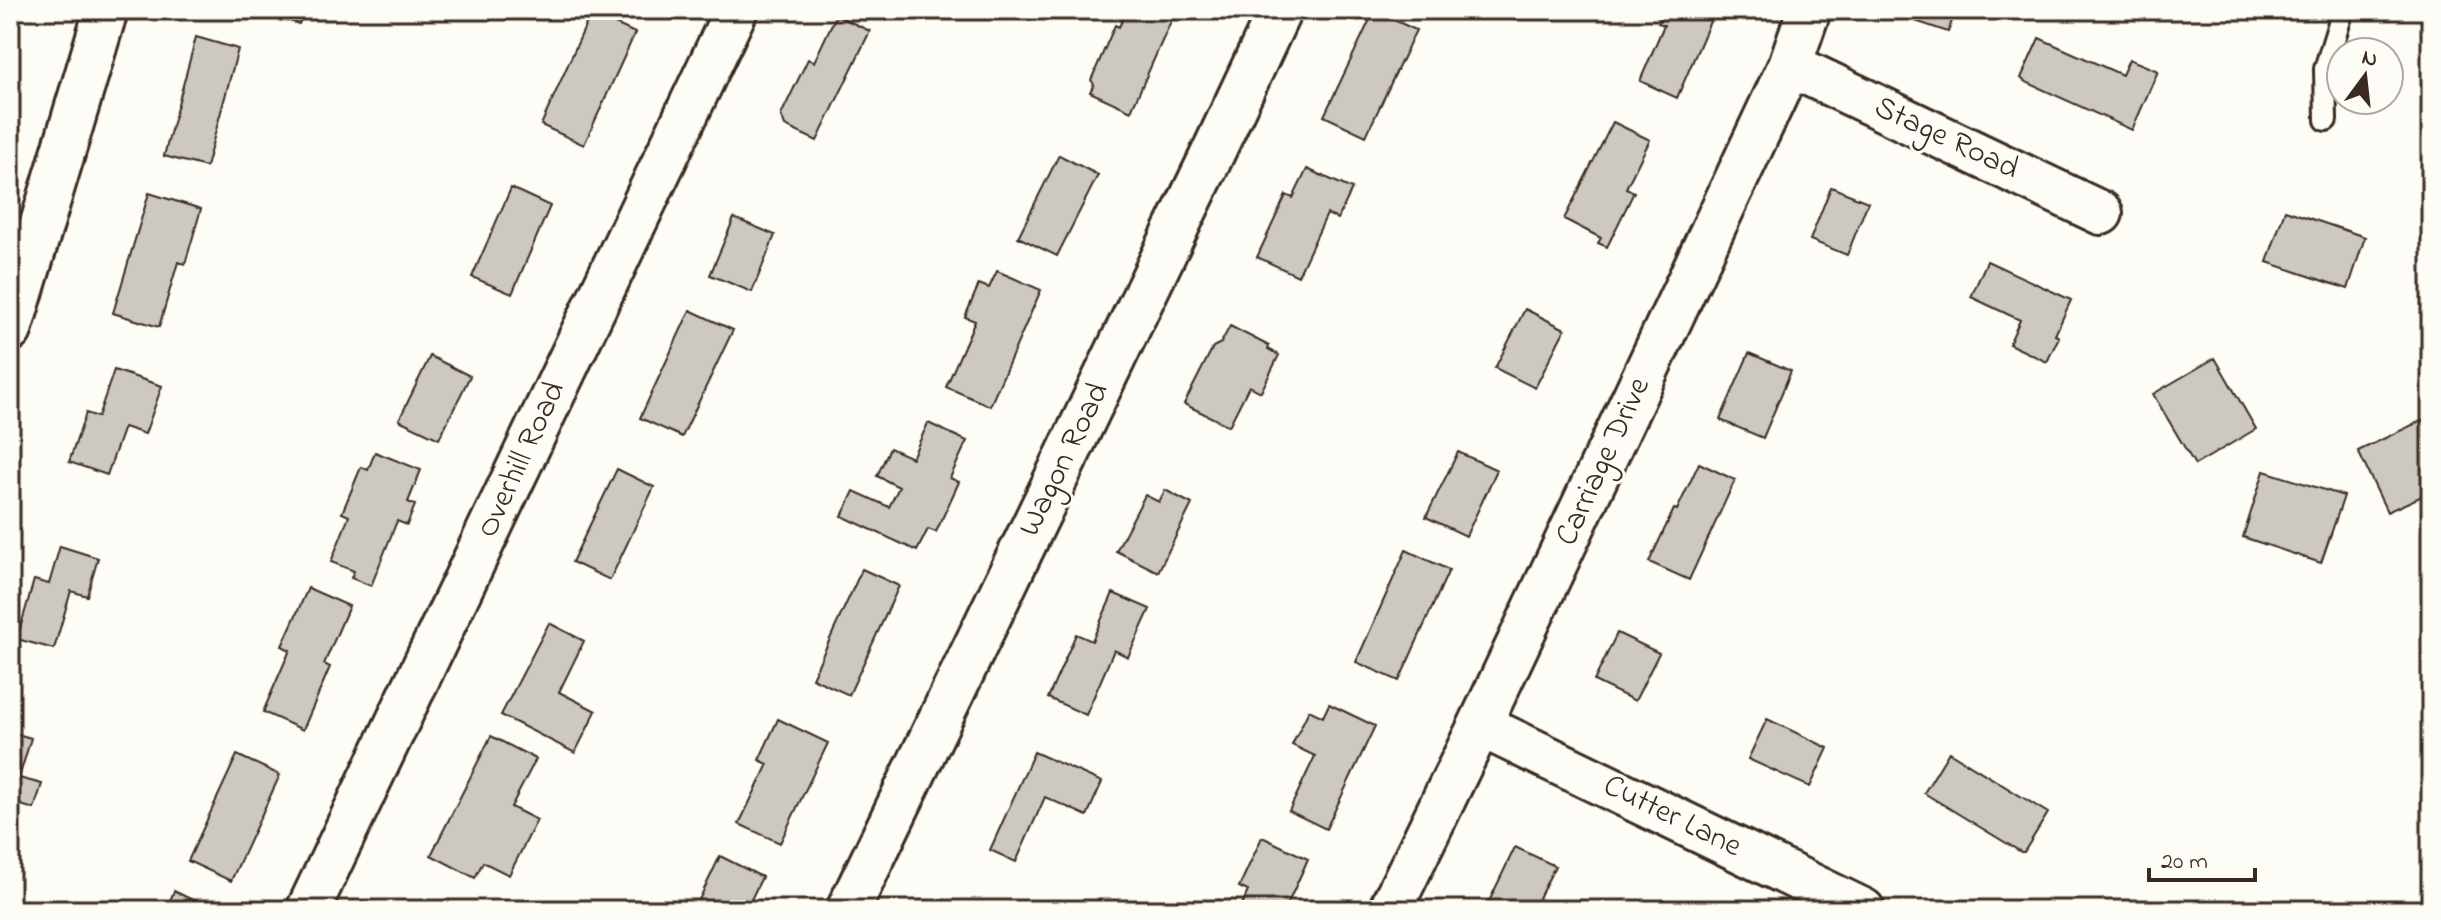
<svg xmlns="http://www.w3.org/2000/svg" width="2441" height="920" font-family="'Indie Flower',sans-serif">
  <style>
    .building { fill: #cdc8c2; stroke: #3b2a1e; stroke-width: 2 }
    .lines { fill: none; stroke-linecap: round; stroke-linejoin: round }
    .lane-casing { stroke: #3b2a1e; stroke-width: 26 }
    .street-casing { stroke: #3b2a1e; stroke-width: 48 }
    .lane { stroke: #fdfcf7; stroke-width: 20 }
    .street { stroke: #fdfcf7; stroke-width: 42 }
    .labels { text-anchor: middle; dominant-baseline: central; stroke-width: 6; stroke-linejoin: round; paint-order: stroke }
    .street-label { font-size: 32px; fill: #3b2a1e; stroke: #fdfcf7 }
  </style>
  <rect width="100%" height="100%" fill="#fdfcf7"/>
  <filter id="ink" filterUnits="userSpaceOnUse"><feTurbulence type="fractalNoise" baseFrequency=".0125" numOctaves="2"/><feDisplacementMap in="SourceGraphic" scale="16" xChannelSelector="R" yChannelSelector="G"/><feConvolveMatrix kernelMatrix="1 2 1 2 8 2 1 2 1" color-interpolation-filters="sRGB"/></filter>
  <g filter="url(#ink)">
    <path class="building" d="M255 10H304L299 24Z
      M1127 10H1176L1131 111 1090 92 1094 84 1091 80 1115 25 1119 27Z
      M1643 10H1715L1677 98 1640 81 1664 25 1658 23 1661 18Z
      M1906 10H1956L1948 32 1903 17Z
      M1374 11 1416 30 1366 136 1324 116Z
      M591 13 635 33 584 145 541 125Z
      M836 15 870 31 817 141 785 126 781 115 808 59 814 62Z
      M196 37 238 49 206 167 164 156Z
      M2039 38 2122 75 2129 59 2158 71 2132 130 2024 81 2021 78Z
      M1613 122 1650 140 1626 188 1634 192 1607 247 1598 243 1601 238 1564 219Z
      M1059 155 1098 175 1057 256 1018 237Z
      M1307 169 1352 189 1338 219 1327 214 1298 276 1257 257 1286 195 1293 198Z
      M1831 187 1868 202 1847 255 1810 240Z
      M511 188 550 206 512 294 472 277Z
      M149 193 201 209 185 264 178 262 159 327 113 313Z
      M2285 210 2365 237 2348 289 2267 262Z
      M734 218 775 235 752 292 710 275Z
      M1987 261 2071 300 2055 335 2059 337 2047 362 2009 344 2020 320 1971 297Z
      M997 271 1041 290 990 406 946 387 975 321 965 317 979 284 989 288Z
      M1525 309 1565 329 1535 388 1495 368Z
      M690 310 733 330 682 437 640 418Z
      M1230 326 1269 346 1268 349 1279 355 1261 392 1249 386 1229 426 1184 404 1213 347 1221 343Z
      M1749 353 1791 371 1763 438 1720 420Z
      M430 356 470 376 439 439 399 420Z
      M2215 358 2256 429 2195 465 2153 394Z
      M114 370 162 386 145 434 124 427 107 475 69 462 86 413 98 417Z
      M2431 416V492L2387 512 2358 451Z
      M928 423 967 441 950 478 959 482 936 532 928 529 917 551 842 516 854 491 889 507 899 487 877 476 890 448 912 458Z
      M375 452 421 470 408 502 415 505 407 525 397 521 371 586 351 578 354 571 331 562 349 516 342 513 361 467 368 470Z
      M1458 452 1497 470 1466 536 1426 517Z
      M1699 463 1735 480 1689 580 1649 562 1674 509 1677 510Z
      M617 469 654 487 610 580 572 562Z
      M2264 471 2344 496 2321 563 2243 537Z
      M1165 490 1192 504 1158 572 1116 551 1145 495 1159 502Z
      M60 546 98 558 87 596 71 591 54 649 17 639 34 580 49 584Z
      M1406 550 1449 570 1399 681 1356 662Z
      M862 569 899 586 849 695 812 678Z
      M308 588 349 606 324 664 330 667 303 730 263 712 290 650 282 646Z
      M1113 593 1150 609 1128 657 1114 650 1086 715 1048 698 1076 634 1092 641Z
      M549 623 584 641 559 692 596 711 575 753 501 715Z
      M1617 633 1659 653 1635 701 1594 681Z
      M1329 704 1375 726 1326 829 1289 811 1315 756 1292 745 1309 710 1323 717Z
      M778 719 828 743 780 843 739 824 768 764 759 760Z
      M1767 719 1828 748 1810 787 1748 759Z
      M10 732 31 738 19 778 42 784 34 809 11 802 10 807Z
      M491 736 536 759 511 807 537 820 509 875 483 862 475 878 431 855Z
      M1034 752 1102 782 1087 816 1045 797 1016 862 990 850Z
      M1949 752 2048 813 2024 852H2021L1924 793Z
      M237 755 280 775 231 881 188 861Z
      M1262 837 1308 859 1285 910H1215L1219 900 1240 909 1248 891 1239 887Z
      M1515 847 1555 866 1533 910H1485Z
      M720 856 762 877 746 910H699L700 908 696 906Z
      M174 891 211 909V910H166Z"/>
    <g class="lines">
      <g class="lane-casing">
        <path id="lane" d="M2326 120 2325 69 2343 10"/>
      </g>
      <g class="street-casing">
        <path id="street" d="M1790 65 2101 213
          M10 330 106 10
          M1480 725 1863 910
          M308 910 736 10
          M848 910 1211 157 1280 10
          M1390 910 1480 725 1790 65 1809 10"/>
      </g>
      <use href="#lane" class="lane"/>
      <use href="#street" class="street"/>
    </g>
  </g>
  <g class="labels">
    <g class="street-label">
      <text transform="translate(1946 139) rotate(25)">Stage Road</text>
      <text transform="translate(522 460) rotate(-65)">Overhill Road</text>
      <text transform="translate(1065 460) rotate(-64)">Wagon Road</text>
      <text transform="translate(1604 462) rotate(-65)">Carriage Drive</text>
      <text transform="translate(1672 817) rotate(26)">Cutter Lane</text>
    </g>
  </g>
  <rect width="2441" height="920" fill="none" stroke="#fdfcf7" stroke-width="40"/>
  <rect x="20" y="20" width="2401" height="880" fill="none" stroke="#3b2a1e" stroke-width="3" filter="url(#ink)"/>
  <g transform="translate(2365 76) rotate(15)"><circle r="38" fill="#fdfcf7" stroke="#afa8a0" stroke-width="2"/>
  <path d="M0-6L14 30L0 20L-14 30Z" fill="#3b2a1e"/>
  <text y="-12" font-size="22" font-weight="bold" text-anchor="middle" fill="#3b2a1e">N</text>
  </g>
  <path d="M2149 868v12h106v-12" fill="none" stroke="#3b2a1e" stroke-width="4"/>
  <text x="2161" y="868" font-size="24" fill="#3b2a1e" stroke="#fdfcf7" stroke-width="6" paint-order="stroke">20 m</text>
</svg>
